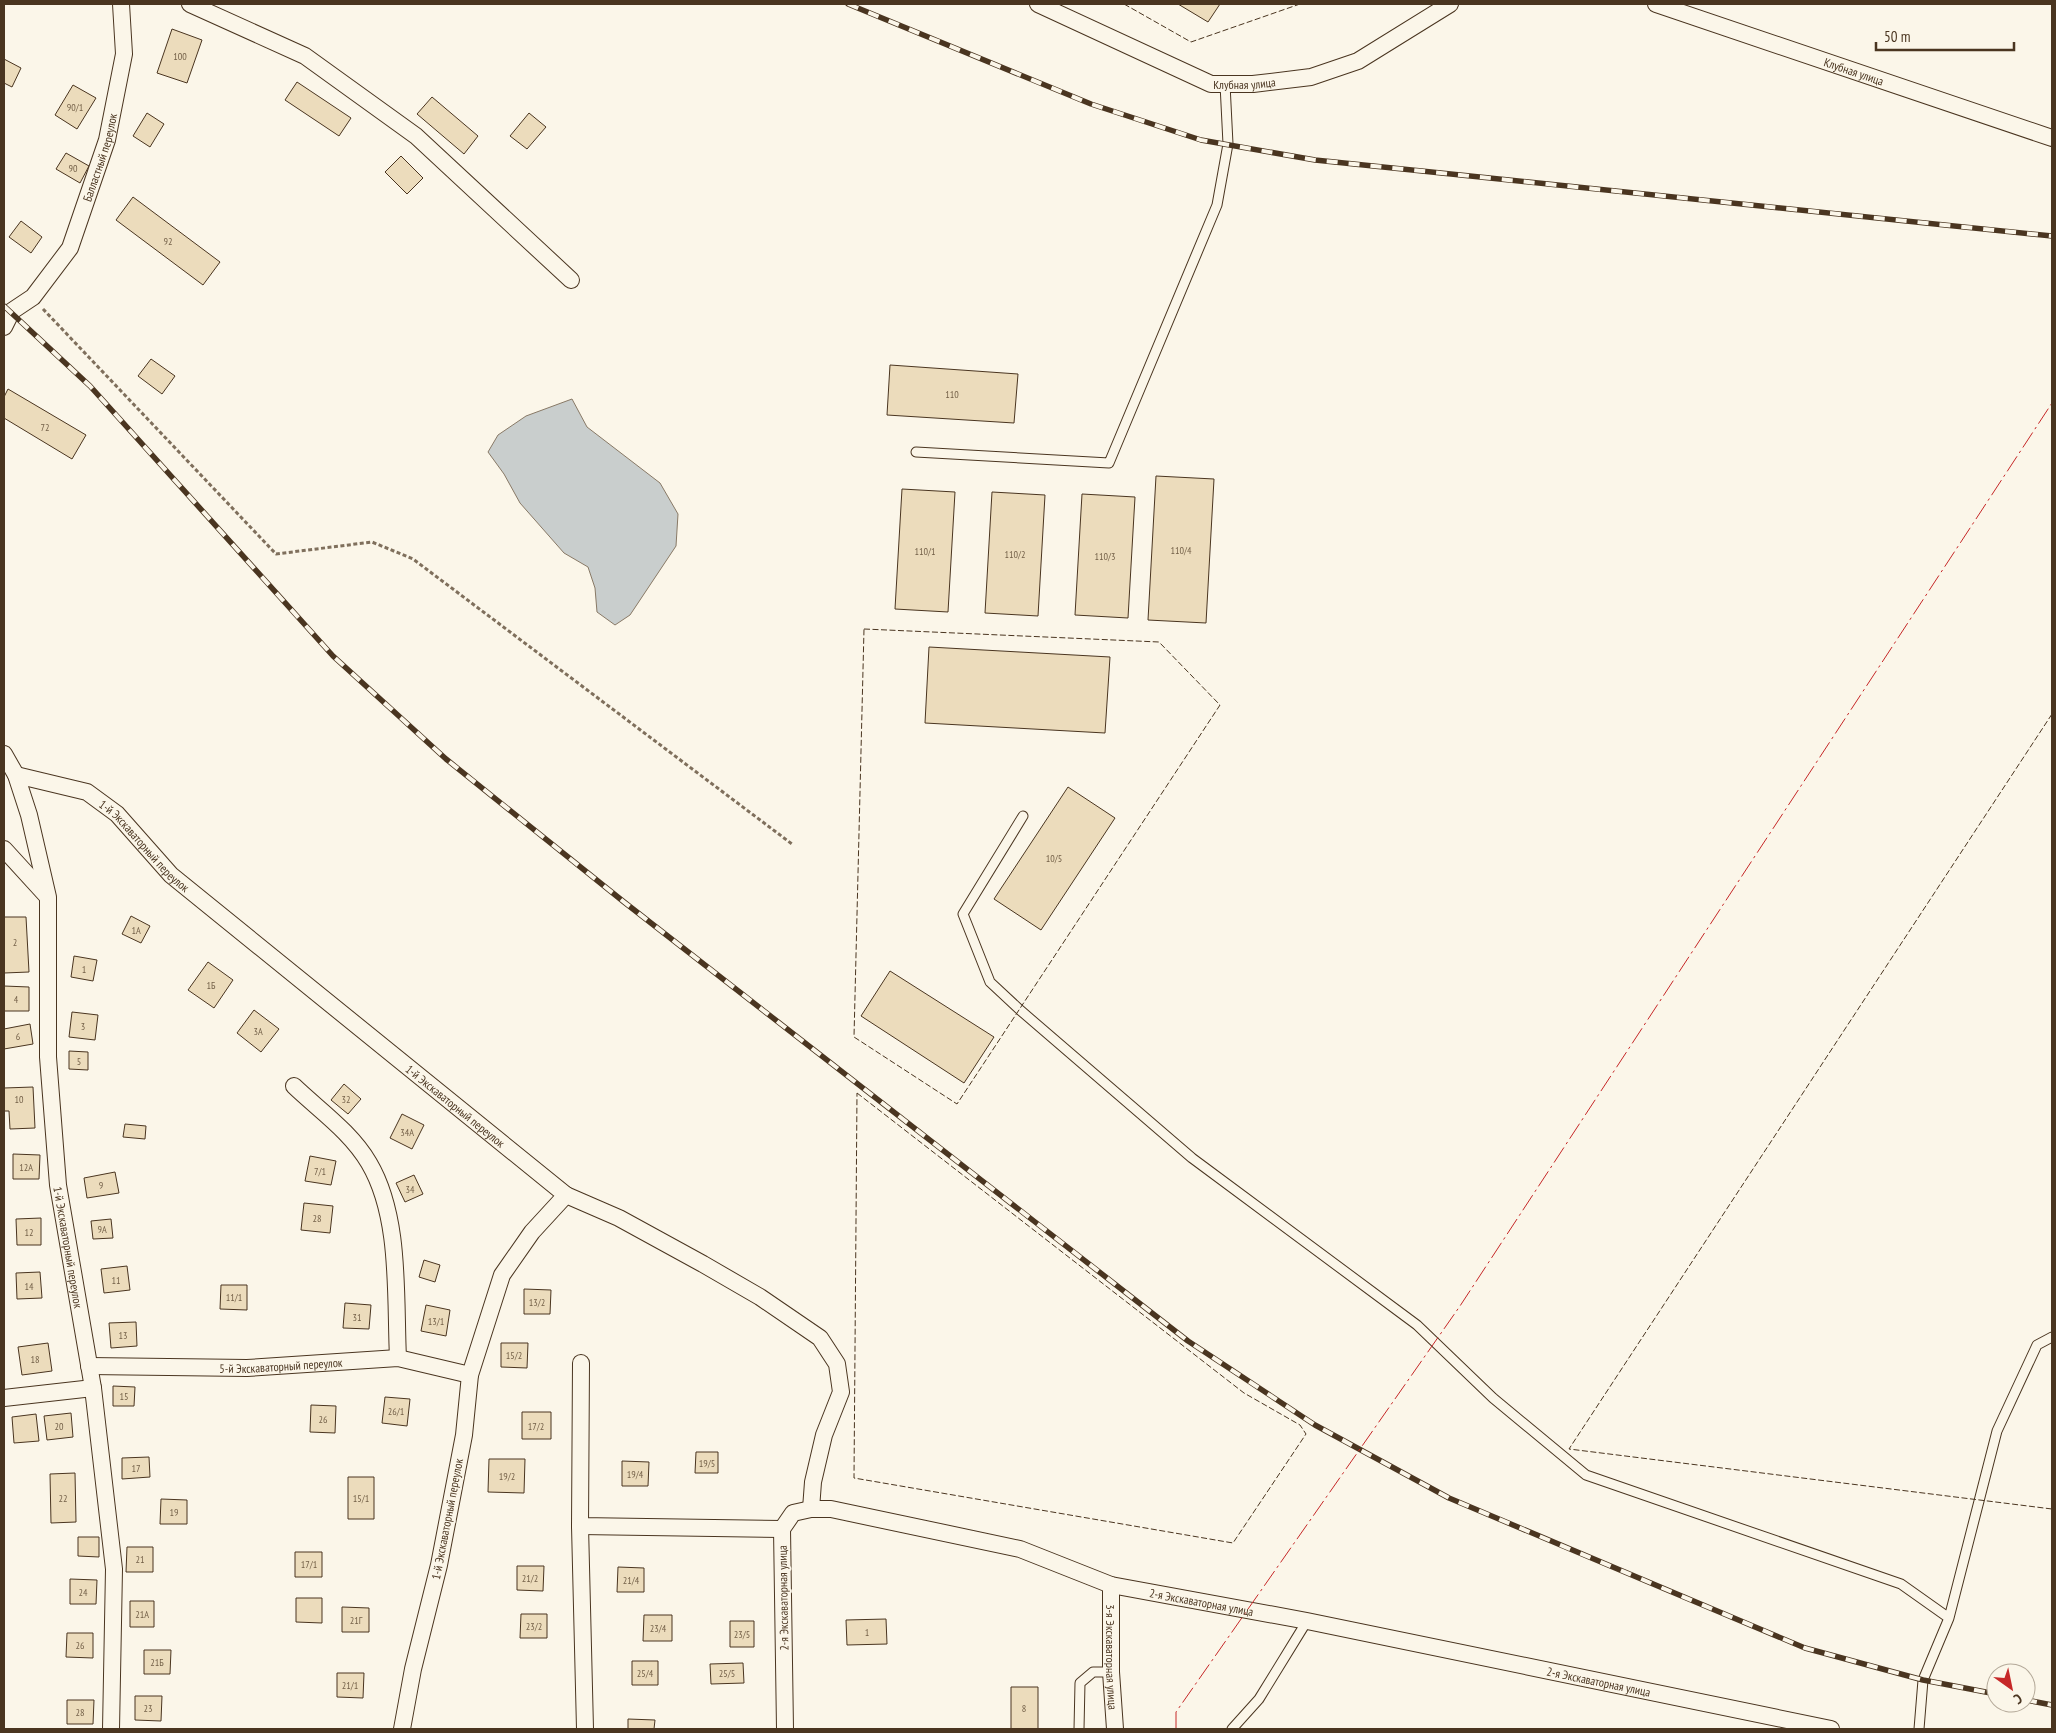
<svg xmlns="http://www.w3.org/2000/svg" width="2056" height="1733" font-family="'PT Sans Narrow',sans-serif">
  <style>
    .water { fill: #c9cecd; stroke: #887966 }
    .building { fill: #ecdcbc; stroke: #4a3520 }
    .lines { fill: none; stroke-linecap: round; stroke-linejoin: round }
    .service-casing { stroke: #4a3520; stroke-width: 11 }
    .minor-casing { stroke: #4a3520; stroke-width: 18 }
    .path { stroke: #7f6f5c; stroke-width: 3; stroke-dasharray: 4 2.5; stroke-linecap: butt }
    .service { stroke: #fbf6e9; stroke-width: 9 }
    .minor { stroke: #fbf6e9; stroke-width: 16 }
    .rail-casing { stroke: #4a3520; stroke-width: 5.5 }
    .rail { stroke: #fbf6e9; stroke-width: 4; stroke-dasharray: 11; stroke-linecap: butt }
    .fence { stroke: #4a3520; stroke-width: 1; stroke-dasharray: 6 2.5; stroke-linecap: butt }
    .power { stroke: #c62828; stroke-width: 1; stroke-dasharray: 18 4 2.5 4; stroke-linecap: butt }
    .labels { text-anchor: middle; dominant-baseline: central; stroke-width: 4; stroke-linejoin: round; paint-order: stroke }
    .number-label { font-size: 10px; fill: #725f47 }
    .street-label { font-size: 12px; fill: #4a3520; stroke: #fbf6e9 }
  </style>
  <rect width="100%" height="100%" fill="#fbf6e9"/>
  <path class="water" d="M572 399 587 427 660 483 678 514 676 546 630 615 615 625 597 612 595 588 588 567 564 553 520 503 504 474 488 452 498 435 526 416Z"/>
  <path class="building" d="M1178 4H1220L1208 22Z
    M172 29 202 40 187 83 157 73Z
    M4 59 21 68 12 87 4 83Z
    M297 82 351 118 339 136 285 100Z
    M73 85 96 98 77 129 55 115Z
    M432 97 478 136 464 154 417 114Z
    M147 113 164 124 150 147 133 136Z
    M529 113 546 127 527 149 510 136Z
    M66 153 89 166 80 183 56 169Z
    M401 156 423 178 407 194 385 172Z
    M133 197 220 262 203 285 116 220Z
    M21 221 42 237 31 253 9 237Z
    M151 359 175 376 162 394 138 376Z
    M890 365 1018 374 1014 423 887 415Z
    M8 389 86 435 72 459 4 418V397Z
    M1156 476 1214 479 1206 623 1148 620Z
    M902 489 955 492 948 612 895 609Z
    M992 492 1045 495 1038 616 985 613Z
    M1082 494 1135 497 1128 618 1075 615Z
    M929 647 1110 657 1105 733 925 723Z
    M1068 787 1115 818 1041 930 994 899Z
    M131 916 150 926 141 943 122 934Z
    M4 917H26L29 972 4 973Z
    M74 956 97 960 93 981 71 977Z
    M208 962 233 980 214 1008 188 990Z
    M890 971 994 1037 964 1083 861 1016Z
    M4 986 29 987V1011H4Z
    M254 1010 279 1029 261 1052 237 1033Z
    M72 1012 98 1015 95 1040 69 1037Z
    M30 1024 33 1044 4 1049V1029Z
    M69 1051 88 1052V1070L69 1069Z
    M344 1084 361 1099 348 1114 331 1100Z
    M33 1087 35 1128 10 1129 9 1111H4V1088Z
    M402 1114 424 1125 412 1149 390 1138Z
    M125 1124 146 1126 145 1139 123 1137Z
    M13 1154 40 1155 39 1179H13Z
    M310 1156 336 1161 331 1185 305 1181Z
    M115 1172 119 1193 87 1198 84 1178Z
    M414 1175 423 1194 405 1202 396 1183Z
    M304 1203 333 1206 330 1233 301 1230Z
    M41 1218V1245H17L16 1219Z
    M111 1219 113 1238 93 1239 91 1221Z
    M424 1260 440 1265 435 1282 419 1277Z
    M127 1266 130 1290 104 1293 101 1269Z
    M40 1272 42 1298 17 1299 16 1273Z
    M221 1285H247V1310L220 1309Z
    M524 1289 551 1290 550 1314H524Z
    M345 1303 371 1305 369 1329 343 1328Z
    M426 1305 450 1310 446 1336 421 1331Z
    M136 1322 137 1346 111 1348 109 1323Z
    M48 1343 52 1371 22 1375 18 1347Z
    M501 1343H528L527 1368 501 1367Z
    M113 1386 135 1387 134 1406H113Z
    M385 1397 410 1399 407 1426 382 1423Z
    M311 1405 336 1406 335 1433 310 1432Z
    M522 1412H551V1439H522Z
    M71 1413 73 1437 47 1440 44 1416Z
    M36 1414 39 1441 14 1443 12 1417Z
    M696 1452H718V1473H695Z
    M149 1457 150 1477 122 1479V1458Z
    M489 1459H525L524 1493 488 1492Z
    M622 1461 649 1462 648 1486H622Z
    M75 1473 76 1522 51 1523 50 1474Z
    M348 1477H374V1519H348Z
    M161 1499 187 1500V1524H160Z
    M78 1537H99V1557L78 1556Z
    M127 1547H153V1572H126Z
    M295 1552H322V1577H295Z
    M517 1566H544L543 1591 517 1590Z
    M618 1567 644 1568V1592H617Z
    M70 1579 97 1580 96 1604H70Z
    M296 1598H322V1623L296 1622Z
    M130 1601H154V1627H130Z
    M342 1607 369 1608V1632H342Z
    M521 1614H547V1638H520Z
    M644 1615H672V1641H643Z
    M886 1619 887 1644 847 1645 846 1620Z
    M730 1621H754V1647H730Z
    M67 1633H93V1658L66 1657Z
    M144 1650H171L170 1674H144Z
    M632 1661H658V1685H632Z
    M743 1663 744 1683 711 1684 710 1664Z
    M337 1673H364L363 1698 337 1697Z
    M1011 1687H1038V1729H1011Z
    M135 1696H162L161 1721 135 1720Z
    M67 1700H94L93 1724H67Z
    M628 1719 655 1720 654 1729H628Z"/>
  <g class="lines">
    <g class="service-casing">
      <path id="service" d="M916 452 1109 463 1217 205 1228 144 1225 84
        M1023 816 963 914 990 982 1020 1010 1192 1158 1417 1325 1493 1398 1586 1475 1901 1584 1949 1618
        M1079 1729 1080 1683 1093 1672H1111
        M1232 1729 1259 1699 1307 1621
        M1919 1729 1923 1680 1949 1618 1997 1431 2037 1345 2052 1337"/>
    </g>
    <g class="minor-casing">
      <g id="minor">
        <path d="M190 4 305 56 416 136 571 280"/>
        <path id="s1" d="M1038 4 1211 84H1253L1311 77 1358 61 1450 4"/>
        <path id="s2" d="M1656 4 2052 138"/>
        <path id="s3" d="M4 327 12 311 33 297 70 248 107 140 124 54 121 4"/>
        <path id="s4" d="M4 754 16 775 29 815 48 897V1057L58 1185 93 1388 114 1569 111 1729"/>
        <path id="s5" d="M16 775 87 792 117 814 171 875 566 1195 532 1232 502 1275 470 1375 464 1435 439 1565 413 1669 402 1729"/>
        <path d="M4 849 46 895"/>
        <path d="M294 1086C319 1110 351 1132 369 1163 401 1217 395 1296 398 1358"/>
        <path d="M566 1195 619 1218 703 1264 760 1297 820 1338 837 1364 841 1392 824 1435 813 1482 811 1509"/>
        <path d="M581 1363 580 1526 782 1529"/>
        <path id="s6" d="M89 1366 247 1368 398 1358 470 1375"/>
        <path d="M4 1398 93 1388"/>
        <path d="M580 1526 585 1729"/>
        <path id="s7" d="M1111 1585V1672L1115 1729"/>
        <path id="s8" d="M785 1729 782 1529 793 1513 811 1509H831L1020 1549 1111 1585 1307 1621 1831 1729"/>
      </g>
    </g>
    <path class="path" d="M43 309 276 554 372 542 413 559 792 844"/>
    <use href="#service" class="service"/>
    <use href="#minor" class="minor"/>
    <g class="rail-casing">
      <path id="rail" d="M848 4 1091 104 1201 140 1315 160 2052 236
        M4 306 90 386 333 656 446 759 624 902 1188 1341 1315 1425 1449 1498 1805 1648 1923 1680 1996 1694
        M2026 1700 2052 1705"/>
    </g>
    <use href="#rail" class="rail"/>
    <path class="fence" d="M1124 4 1191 42 1300 4
      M864 629 1159 642 1220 705 957 1104 854 1037Z
      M2052 714 1569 1449 2052 1509
      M857 1093 1244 1393 1300 1425 1306 1434 1233 1543 854 1478Z"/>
    <path class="power" d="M1176 1729V1712L1460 1306 2052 403"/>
  </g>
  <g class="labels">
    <g class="number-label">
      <text x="180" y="56">100</text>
      <text x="75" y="107">90/1</text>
      <text x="73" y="168">90</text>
      <text x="168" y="241">92</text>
      <text x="952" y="394">110</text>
      <text x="45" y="427">72</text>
      <text x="1181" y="550">110/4</text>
      <text x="925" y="551">110/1</text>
      <text x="1015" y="554">110/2</text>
      <text x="1105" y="556">110/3</text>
      <text x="1054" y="858">10/5</text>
      <text x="136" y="930">1А</text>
      <text x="15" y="942">2</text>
      <text x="84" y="969">1</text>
      <text x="211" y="985">1Б</text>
      <text x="16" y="999">4</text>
      <text x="83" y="1026">3</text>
      <text x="258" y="1031">3А</text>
      <text x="18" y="1036">6</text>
      <text x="79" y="1061">5</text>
      <text x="19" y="1099">10</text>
      <text x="346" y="1099">32</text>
      <text x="407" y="1132">34А</text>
      <text x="26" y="1167">12А</text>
      <text x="320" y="1171">7/1</text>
      <text x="101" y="1185">9</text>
      <text x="410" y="1189">34</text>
      <text x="317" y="1218">28</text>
      <text x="102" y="1229">9А</text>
      <text x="29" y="1232">12</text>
      <text x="116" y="1280">11</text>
      <text x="29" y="1286">14</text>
      <text x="234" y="1297">11/1</text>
      <text x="537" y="1302">13/2</text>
      <text x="357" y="1317">31</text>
      <text x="436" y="1321">13/1</text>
      <text x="123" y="1335">13</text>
      <text x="514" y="1355">15/2</text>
      <text x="35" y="1359">18</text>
      <text x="124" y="1396">15</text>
      <text x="396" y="1411">26/1</text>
      <text x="323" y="1419">26</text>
      <text x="59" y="1426">20</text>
      <text x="536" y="1426">17/2</text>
      <text x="707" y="1463">19/5</text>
      <text x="136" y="1468">17</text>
      <text x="635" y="1474">19/4</text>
      <text x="507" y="1476">19/2</text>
      <text x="63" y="1498">22</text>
      <text x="361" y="1498">15/1</text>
      <text x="174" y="1512">19</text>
      <text x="140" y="1559">21</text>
      <text x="309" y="1564">17/1</text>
      <text x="530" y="1578">21/2</text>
      <text x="631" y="1580">21/4</text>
      <text x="83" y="1592">24</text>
      <text x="142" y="1614">21А</text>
      <text x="356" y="1620">21Г</text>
      <text x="534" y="1626">23/2</text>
      <text x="658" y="1628">23/4</text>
      <text x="867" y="1632">1</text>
      <text x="742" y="1634">23/5</text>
      <text x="80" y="1645">26</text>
      <text x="157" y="1662">21Б</text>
      <text x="645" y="1673">25/4</text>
      <text x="727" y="1673">25/5</text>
      <text x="350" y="1685">21/1</text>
      <text x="148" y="1708">23</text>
      <text x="1024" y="1708">8</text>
      <text x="80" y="1712">28</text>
    </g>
    <g class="street-label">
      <text stroke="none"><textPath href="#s2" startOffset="209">Клубная улица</textPath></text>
      <text stroke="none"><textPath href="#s1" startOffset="224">Клубная улица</textPath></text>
      <text stroke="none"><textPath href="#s3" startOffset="200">Балластный переулок</textPath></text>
      <text stroke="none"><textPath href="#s5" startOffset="152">1-й Экскаваторный переулок</textPath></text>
      <text stroke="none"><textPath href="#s5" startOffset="558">1-й Экскаваторный переулок</textPath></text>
      <text stroke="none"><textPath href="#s4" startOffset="502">1-й Экскаваторный переулок</textPath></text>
      <text stroke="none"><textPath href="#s6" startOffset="192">5-й Экскаваторный переулок</textPath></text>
      <text transform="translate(447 1519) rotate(-79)">1-й Экскаваторный переулок</text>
      <text transform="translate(783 1598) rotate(-91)">2-я Экскаваторная улица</text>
      <text stroke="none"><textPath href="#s8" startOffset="641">2-я Экскаваторная улица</textPath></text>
      <text stroke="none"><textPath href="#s7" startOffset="72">3-я Экскаваторная улица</textPath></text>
      <text stroke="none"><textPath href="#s8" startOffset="1046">2-я Экскаваторная улица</textPath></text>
    </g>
  </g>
  <rect width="2056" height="1733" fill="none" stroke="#4a3520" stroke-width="10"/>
  <g transform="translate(2011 1688) rotate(147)"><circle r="24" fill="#fbf6e9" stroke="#b4a999"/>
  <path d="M0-4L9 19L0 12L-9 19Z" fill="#c62828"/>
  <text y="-8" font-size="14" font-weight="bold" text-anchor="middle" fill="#4a3520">С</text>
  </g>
  <path d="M1876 42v8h138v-8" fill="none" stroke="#4a3520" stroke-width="2.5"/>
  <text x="1884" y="42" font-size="15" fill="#4a3520" stroke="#fbf6e9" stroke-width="4" paint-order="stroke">50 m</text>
</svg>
